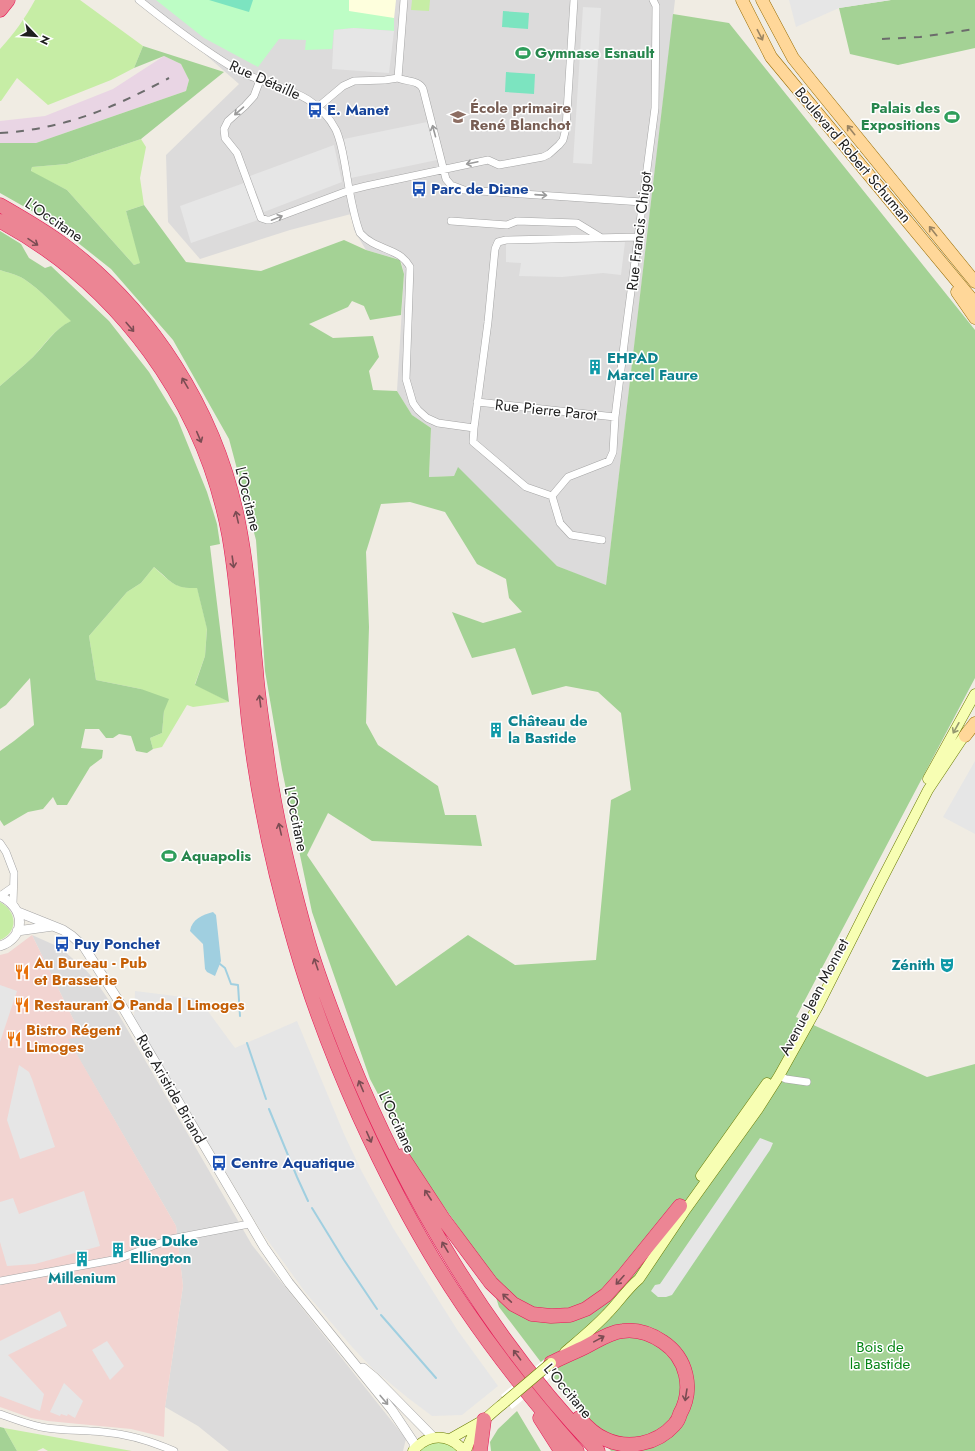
<svg xmlns="http://www.w3.org/2000/svg" width="975" height="1451" font-family="Jost,sans-serif">
  <style>
    .residential { fill: #dcdbdb }
    .commercial { fill: #f2d4d1 }
    .industrial { fill: #e9d5e4 }
    .education { fill: #feffdd }
    .grass { fill: #c6eda5 }
    .forest { fill: #a4d295; fill-rule: evenodd }
    .park { fill: #bdfdc5 }
    .pitch { fill: #7ce4c0 }
    .parking { fill: #e6e6e6 }
    .water { fill: #a0cfe0 }
    .pier { fill: #fff }
    .lines { fill: none; stroke-linecap: round; stroke-linejoin: round }
    .stream { stroke: #a0cfe0; stroke-width: 2 }
    .minor-casing { stroke: #a5a5a5; stroke-width: 8 }
    .tertiary-casing { stroke: #a5a5a5; stroke-width: 10 }
    .secondary-casing { stroke: #687a00; stroke-width: 11 }
    .primary-casing { stroke: #986c00; stroke-width: 13 }
    .motorway-casing { stroke: #e51856; stroke-width: 15 }
    .minor { stroke: #fff; stroke-width: 7 }
    .tertiary { stroke: #fff; stroke-width: 9 }
    .secondary { stroke: #f7feb3; stroke-width: 10 }
    .primary { stroke: #ffd799; stroke-width: 12 }
    .motorway { stroke: #ec8594; stroke-width: 14 }
    .rail { stroke: #6c6c6c; stroke-width: 2; stroke-dasharray: 8 8; stroke-linecap: butt }
    .secondary-bridge-casing { stroke: #687a00; stroke-width: 11; stroke-linecap: butt }
    .secondary-bridge { stroke: #f7feb3; stroke-width: 10 }
    .oneway { stroke: #9a8462 }
    .oneway2 { stroke: #9a9a9a }
    .oneway3 { stroke: #7b4c53 }
    .oneway4 { stroke: #959970 }
    .labels { text-anchor: middle; dominant-baseline: central; stroke-width: 3; stroke-linejoin: round; paint-order: stroke }
    .leisure-label { font-size: 15px; font-weight: bold; fill: #27864d; stroke: #fff; text-anchor: start }
    .street-label { font-size: 15px; fill: #1e1e1e; stroke: #fff }
    .education-label { font-size: 15px; font-weight: bold; fill: #785e54; stroke: #fff; text-anchor: start }
    .transit-label { font-size: 15px; font-weight: bold; fill: #164399; stroke: #fff; text-anchor: start }
    .culture-label { font-size: 15px; font-weight: bold; fill: #0d838f; stroke: #fff; text-anchor: start }
    .food-label { font-size: 15px; font-weight: bold; fill: #c56008; stroke: #fff; text-anchor: start }
    .park-label { font-size: 15px; fill: #048414; stroke: #fff }
  </style>
  <rect width="100%" height="100%" fill="#f0ece3"/>
  <path class="residential" d="M143 0H675L606 586 557 566 458 468 454 476 429 477 431 428 412 415 397 391 404 274 401 260 366 250 354 230 351 214 290 230 200 259 168 222 166 155 239 84Z
    M32 935 59 947 85 969 97 983 119 1015 252 1245 406 1439 403 1451H229L198 1426 165 1407 183 1286 176 1226 67 1038 82 1037Z"/>
  <path class="commercial" d="M32 935 82 1037 68 1039 176 1226 183 1286 165 1407 164 1437 131 1429 48 1421 31 1418 0 1407V955L8 953Z"/>
  <path class="industrial" d="M164 56 181 64 189 80 186 91 36 143H0V121L45 116 113 89Z"/>
  <path class="education" d="M307 0H396L394 19 323 14Z"/>
  <path class="grass" d="M35 0H80L143 46 134 68 111 80 48 105 17 78 1 101H0V49C14 34 25 18 35 0Z
    M412 0H430L429 11 411 10Z
    M141 139 146 147 140 178 144 205 126 211 141 263 134 265 67 190 31 172 32 167 67 164Z
    M0 270C8 273 16 274 24 279 41 290 56 307 72 321 55 328 45 344 33 357 23 367 11 376 0 386Z
    M154 567C169 581 176 590 197 587L207 628 205 656 195 684 229 702 193 707 187 705 162 747 153 749 150 738 162 733 164 711 141 689 96 680 89 636 127 592 141 583Z
    M0 902C17 911 19 932 0 940Z
    M4 1428 132 1451H48L43 1448 37 1451H17Z
    M441 1442 451 1444 460 1451H419C425 1444 433 1443 441 1442Z"/>
  <path class="forest" d="M891 0H975V48L898 65 850 54 839 8Z
    M673 14 729 23 975 330V678L796 1017 927 1077 975 1064V1451H611L565 1394 499 1307 486 1266 418 1170 370 1079 312 912 282 770 265 671 256 540 229 439 173 340 111 269 53 223 0 193V143H36L186 91 189 80 181 64 164 56 134 68 143 46 224 72 141 139 67 164 32 167 31 171 67 190 134 265 140 263 126 211 144 205 186 262 261 271 344 240 366 250 400 260 404 274 401 315 370 320 364 306 352 301 348 307 309 324 333 338 373 336 379 357 369 371 373 390 397 391 412 415 431 428 429 477 454 476 458 467 557 566 606 585ZM410 502 445 512 477 564 506 579 509 598 522 612 483 623 452 612 472 658 515 648 532 695 566 686 598 692 621 713 631 790 611 800 596 960 515 965 468 935 396 986 307 855 328 813 372 841 482 846 476 815H445L438 786 378 745 366 723 369 627 366 552 381 504Z
    M0 231 21 244 29 258 45 268 51 266 109 321 149 372 177 418 207 492 217 524 220 544 210 546 229 702 195 685 205 656 207 629 197 588C173 589 171 581 154 567L141 583 127 592 89 636 96 680 141 689 169 699 164 711 162 733 150 738 153 749 147 753 136 751 131 736 119 734 113 738H106L99 729H85L81 748 103 750 102 758 90 767 67 805H57L53 797 43 809 28 812 4 826 0 820V751L14 741 34 725 30 678 6 705 0 709V386C11 376 23 367 33 357 46 344 54 329 71 321 56 307 41 290 24 279 16 274 8 273 0 270Z
    M517 1411 541 1451H491L490 1442 498 1429Z
    M0 1427 4 1428 17 1451H0Z"/>
  <path class="park" d="M156 0H349V11L394 18V31L354 28 334 30 332 49 305 50 306 40 279 39 258 67 204 38Z"/>
  <path class="pitch" d="M209 0H253L249 12Z
    M503 11 529 13 528 29 502 27Z
    M506 72 535 74 534 94 505 92Z"/>
  <path class="parking" d="M789 0H891L839 8 796 27Z
    M583 7 601 8 592 164 573 163Z
    M354 28 394 31 389 73 332 69 334 30Z
    M427 122 437 160 351 178 344 139Z
    M334 145 342 182 264 212 250 176Z
    M244 183 258 220 191 243 180 206Z
    M625 242 621 275 603 273 562 277 519 276 521 263 506 262V243Z
    M975 761V834L943 817Z
    M0 985 17 991 0 1042Z
    M135 991 199 999 235 1048 297 1021 344 1134 362 1172 393 1228 458 1331 498 1386 462 1415 432 1416 408 1398 373 1369 353 1348 305 1292 261 1231 134 1018Z
    M19 1065 29 1072 32 1079 55 1147 20 1159 7 1120Z
    M760 1138 773 1143 770 1150 672 1295 666 1297H658L651 1291 655 1285 660 1284Z
    M84 1191 100 1246 35 1264 7 1266 0 1242V1202L13 1198 19 1214Z
    M60 1311 67 1326 8 1355 44 1394 40 1411 0 1396V1341Z
    M107 1341 124 1366 110 1380 92 1350Z
    M64 1383 83 1401 75 1418 68 1414 67 1416 61 1414 60 1416 50 1412Z"/>
  <path class="water" d="M213 912 216 915 221 961 215 976 207 972 205 969 203 944 190 931C192 919 202 915 213 912Z"/>
  <path class="pier" d="M547 1357 558 1371 512 1409 501 1395Z"/>
  <g class="lines">
    <path class="stream" d="M220 964 225 968 231 984 238 985 240 1016
      M247 1043 266 1099
      M269 1109 297 1177 308 1201
      M312 1208 344 1260 377 1309
      M381 1315 436 1378"/>
    <g class="minor-casing">
      <path id="minor" d="M139 0C169 24 199 47 232 67 270 90 313 86 336 130 341 141 343 154 345 165 349 188 352 212 360 233 376 251 399 247 410 267L406 379 413 403 418 410 427 418 438 423 474 428
        M398 78C407 82 419 80 423 89L446 179 451 185 464 190 642 202
        M260 80 254 96 245 106 228 121 224 129 225 138 237 153 261 218 267 220H270L350 190 366 186 488 160 499 165 543 157 549 154 559 145 563 140 566 128 574 0
        M318 107 343 86 354 81 385 80 398 78 404 0
        M451 221 507 225 517 221 577 223 600 237
        M477 402 615 417
        M552 496 526 487 473 442 474 428 488 322 495 249 498 242 506 240 638 237
        M602 540 571 535 560 523 552 496 568 477 609 461 613 452 615 417 625 337 655 108 656 6 653 0
        M0 843 6 852 14 873 13 904
        M0 896 13 887
        M779 1076 786 1079 807 1082
        M0 1281 118 1259 171 1239 249 1224
        M0 1414C14 1419 27 1424 41 1427 62 1431 83 1430 103 1432 128 1434 151 1441 174 1451"/>
    </g>
    <g class="tertiary-casing">
      <path id="tertiary" d="M0 896C25 907 27 937 0 946
        M18 912 63 930 72 936 84 947 122 1006 264 1247 289 1283 392 1410 414 1443V1450
        M17 931 53 926
        M363 1368 374 1377 433 1437"/>
    </g>
    <g class="secondary-casing">
      <path id="secondary" d="M928 779 975 694
        M701 1176 767 1083
        M565 1352C579 1340 594 1328 607 1314 618 1303 627 1289 639 1279L686 1209 758 1109 779 1076 818 1006 879 885 928 790 968 730
        M450 1439 480 1422
        M413 1451C428 1433 449 1433 464 1451
        M466 1451C474 1426 486 1418 505 1402"/>
    </g>
    <g class="primary-casing">
      <path id="primary" d="M742 0 771 57 975 303
        M762 0 793 58 813 83 975 282
        M957 292 975 318
        M965 736 975 723"/>
    </g>
    <g class="motorway-casing">
      <path id="motorway" d="M0 10 8 0
        M0 205C21 217 42 229 61 243 151 309 216 411 238 521 248 570 251 621 256 670 258 697 262 723 266 749 274 813 290 876 307 938 318 977 333 1015 348 1053 405 1195 491 1340 598 1451
        M0 221C119 285 204 402 229 535 240 597 242 661 249 724 258 798 274 873 295 944 312 1003 334 1060 359 1116 389 1182 423 1247 464 1307 498 1357 537 1406 577 1451
        M402 1156 444 1220 491 1283 513 1304 532 1314 551 1316 570 1315 586 1309 606 1295 624 1275 680 1206
        M551 1363C563 1357 575 1352 587 1346 599 1340 610 1332 623 1331 638 1329 651 1334 663 1342 687 1358 694 1389 680 1414 679 1418 677 1422 674 1425 657 1444 628 1450 605 1439 595 1435 586 1426 579 1418
        M540 1418 561 1451
        M480 1451 484 1420"/>
    </g>
    <use href="#minor" class="minor"/>
    <use href="#tertiary" class="tertiary"/>
    <use href="#secondary" class="secondary"/>
    <use href="#primary" class="primary"/>
    <use href="#motorway" class="motorway"/>
    <path class="rail" d="M882 39 920 37 975 29
      M0 133C65 129 113 108 169 78"/>
    <g class="secondary-bridge-casing">
      <path id="secondary-bridge" d="M505 1402 551 1363"/>
    </g>
    <use href="#secondary-bridge" class="secondary-bridge"/>
  </g>
  <defs><path id="oneway-shaft" d="M-6 0H5M1.5-3L5.5 0L1.5 3" fill="none" stroke-width="1.6" stroke-linecap="round" stroke-linejoin="round"/></defs>
  <g class="oneway">
    <use href="#oneway-shaft" transform="translate(760 35) rotate(63)"/>
    <use href="#oneway-shaft" transform="translate(851 130) rotate(-129)"/>
    <use href="#oneway-shaft" transform="translate(933 231) rotate(-129)"/>
  </g>
  <g class="oneway2">
    <use href="#oneway-shaft" transform="translate(239 111) rotate(139)"/>
    <use href="#oneway-shaft" transform="translate(434 131) rotate(-105)"/>
    <use href="#oneway-shaft" transform="translate(472 163) rotate(168)"/>
    <use href="#oneway-shaft" transform="translate(541 195) rotate(4)"/>
    <use href="#oneway-shaft" transform="translate(277 218) rotate(-22)"/>
    <use href="#oneway-shaft" transform="translate(384 1400) rotate(50)"/>
  </g>
  <g class="oneway3">
    <use href="#oneway-shaft" transform="translate(33 242) rotate(34)"/>
    <use href="#oneway-shaft" transform="translate(130 327) rotate(50)"/>
    <use href="#oneway-shaft" transform="translate(185 383) rotate(-120)"/>
    <use href="#oneway-shaft" transform="translate(199 437) rotate(67)"/>
    <use href="#oneway-shaft" transform="translate(237 517) rotate(-103)"/>
    <use href="#oneway-shaft" transform="translate(233 562) rotate(82)"/>
    <use href="#oneway-shaft" transform="translate(260 701) rotate(-97)"/>
    <use href="#oneway-shaft" transform="translate(280 829) rotate(-103)"/>
    <use href="#oneway-shaft" transform="translate(316 964) rotate(-109)"/>
    <use href="#oneway-shaft" transform="translate(361 1086) rotate(-113)"/>
    <use href="#oneway-shaft" transform="translate(369 1137) rotate(66)"/>
    <use href="#oneway-shaft" transform="translate(428 1195) rotate(-123)"/>
    <use href="#oneway-shaft" transform="translate(445 1247) rotate(-121)"/>
    <use href="#oneway-shaft" transform="translate(620 1280) rotate(132)"/>
    <use href="#oneway-shaft" transform="translate(507 1298) rotate(-137)"/>
    <use href="#oneway-shaft" transform="translate(599 1339) rotate(-29)"/>
    <use href="#oneway-shaft" transform="translate(517 1355) rotate(-127)"/>
    <use href="#oneway-shaft" transform="translate(686 1395) rotate(99)"/>
  </g>
  <use class="oneway4" href="#oneway-shaft" transform="translate(956 728) rotate(119)"/>
  <defs>
    <g id="stadium-bare" transform="scale(1.2)"><path d="M0-5a6.5 5 0 1 0 0 10a6.5 5 0 1 0 0-10ZM-3.5-1.8h7v3.6h-7Z" fill="#2e9e5b" stroke="#fff" stroke-width="2.5" paint-order="stroke"/></g>
    <g id="bus-bare" transform="scale(1.2)"><path d="M-5-6H5V4H4V6H2V4H-2V6H-4V4H-5ZM-3.5-4V0h7V-4ZM-3.5 1.2v1.5H-2V1.2ZM2 1.2v1.5H3.5V1.2Z" fill="#1a4fb4" stroke="#fff" stroke-width="2.5" paint-order="stroke"/></g>
    <g id="school-bare" transform="scale(1.2)"><path d="M0-5L7-2L0 1L-7-2ZM-4 1L0 2.5L4 1V4Q0 6-4 4Z" fill="#8d6e63" stroke="#fff" stroke-width="2.5" paint-order="stroke"/></g>
    <g id="building-bare" transform="scale(1.2)"><path d="M-4-6H4V6H1V3H-1V6H-4ZM-2.5-4.3h1.7v1.8h-1.7ZM.8-4.3h1.7v1.8H.8ZM-2.5-1h1.7V.8h-1.7ZM.8-1h1.7V.8H.8Z" fill="#0f9aa8" stroke="#fff" stroke-width="2.5" paint-order="stroke"/></g>
    <g id="theatre-bare" transform="scale(1.2)"><path d="M-5-5.5Q0-4 5-5.5V0Q5 5 0 6Q-5 5-5 0ZM-3.3-2.5H-1v1.5H-3.3ZM1-2.5H3.3v1.5H1ZM-2.8 1Q0 5.5 2.8 1Z" fill="#0f9aa8" stroke="#fff" stroke-width="2.5" paint-order="stroke"/></g>
    <g id="restaurant-bare" transform="scale(1.2)"><path d="M-5-6h1v4h1v-4h1v4h1v-4h1v5L-1.5 .5V6h-2V.5L-5-1ZM5-6V6H3V1.5H1.5Q1.5-4 5-6Z" fill="#e8710a" stroke="#fff" stroke-width="2.5" paint-order="stroke"/></g>
  </defs>
  <g fill-rule="evenodd">
    <use href="#stadium-bare" x="523" y="53"/>
    <use href="#bus-bare" x="315" y="110"/>
    <use href="#school-bare" x="458" y="117"/>
    <use href="#stadium-bare" x="952" y="117"/>
    <use href="#bus-bare" x="419" y="189"/>
    <use href="#building-bare" x="595" y="367"/>
    <use href="#building-bare" x="496" y="730"/>
    <use href="#stadium-bare" x="169" y="856"/>
    <use href="#bus-bare" x="62" y="944"/>
    <use href="#theatre-bare" x="947" y="965"/>
    <use href="#restaurant-bare" x="22" y="972"/>
    <use href="#restaurant-bare" x="22" y="1005"/>
    <use href="#restaurant-bare" x="14" y="1039"/>
    <use href="#bus-bare" x="219" y="1163"/>
    <use href="#building-bare" x="118" y="1250"/>
    <use href="#building-bare" x="82" y="1259"/>
  </g>
  <g class="labels">
    <g class="leisure-label">
      <text x="535" y="53">Gymnase Esnault</text>
      <text x="940" y="108" text-anchor="end">Palais des<tspan x="940" dy="17">Expositions</tspan></text>
      <text x="181" y="856">Aquapolis</text>
    </g>
    <g class="street-label">
      <text transform="translate(265 80) rotate(24)">Rue Détaille</text>
      <text transform="translate(853 155) rotate(50)">Boulevard Robert Schuman</text>
      <text transform="translate(54 220) rotate(34)">L'Occitane</text>
      <text transform="translate(639 231) rotate(-83)">Rue Francis Chigot</text>
      <text transform="translate(546 410) rotate(6)">Rue Pierre Parot</text>
      <text transform="translate(248 499) rotate(76)">L'Occitane</text>
      <text transform="translate(296 819) rotate(78)">L'Occitane</text>
      <text transform="translate(814 997) rotate(-62)">Avenue Jean Monnet</text>
      <text transform="translate(171 1089) rotate(60)">Rue Aristide Briand</text>
      <text transform="translate(397 1122) rotate(65)">L'Occitane</text>
      <text transform="translate(568 1391) rotate(50)">L'Occitane</text>
    </g>
    <g class="education-label">
      <text x="470" y="108">École primaire<tspan x="470" dy="17">René Blanchot</tspan></text>
    </g>
    <g class="transit-label">
      <text x="327" y="110">E. Manet</text>
      <text x="431" y="189">Parc de Diane</text>
      <text x="74" y="944">Puy Ponchet</text>
      <text x="231" y="1163">Centre Aquatique</text>
    </g>
    <g class="culture-label">
      <text x="607" y="358">EHPAD<tspan x="607" dy="17">Marcel Faure</tspan></text>
      <text x="508" y="721">Château de<tspan x="508" dy="17">la Bastide</tspan></text>
      <text x="935" y="965" text-anchor="end">Zénith</text>
      <text x="130" y="1241">Rue Duke<tspan x="130" dy="17">Ellington</tspan></text>
      <text x="82" y="1278" text-anchor="middle">Millenium</text>
    </g>
    <g class="food-label">
      <text x="34" y="963">Au Bureau - Pub<tspan x="34" dy="17">et Brasserie</tspan></text>
      <text x="34" y="1005">Restaurant Ô Panda | Limoges</text>
      <text x="26" y="1030">Bistro Régent<tspan x="26" dy="17">Limoges</tspan></text>
    </g>
    <g class="park-label">
      <text x="880" y="1347">Bois de<tspan x="880" dy="17">la Bastide</tspan></text>
    </g>
  </g>
  <g transform="translate(36 36) rotate(115)" stroke="#ffffff" stroke-width="3" paint-order="stroke">
  <path d="M0-3L7 15L0 10L-7 15Z" fill="#1e1e1e"/>
  <text y="-6" font-size="11" font-weight="bold" text-anchor="middle" fill="#1e1e1e">N</text>
  </g>
</svg>
